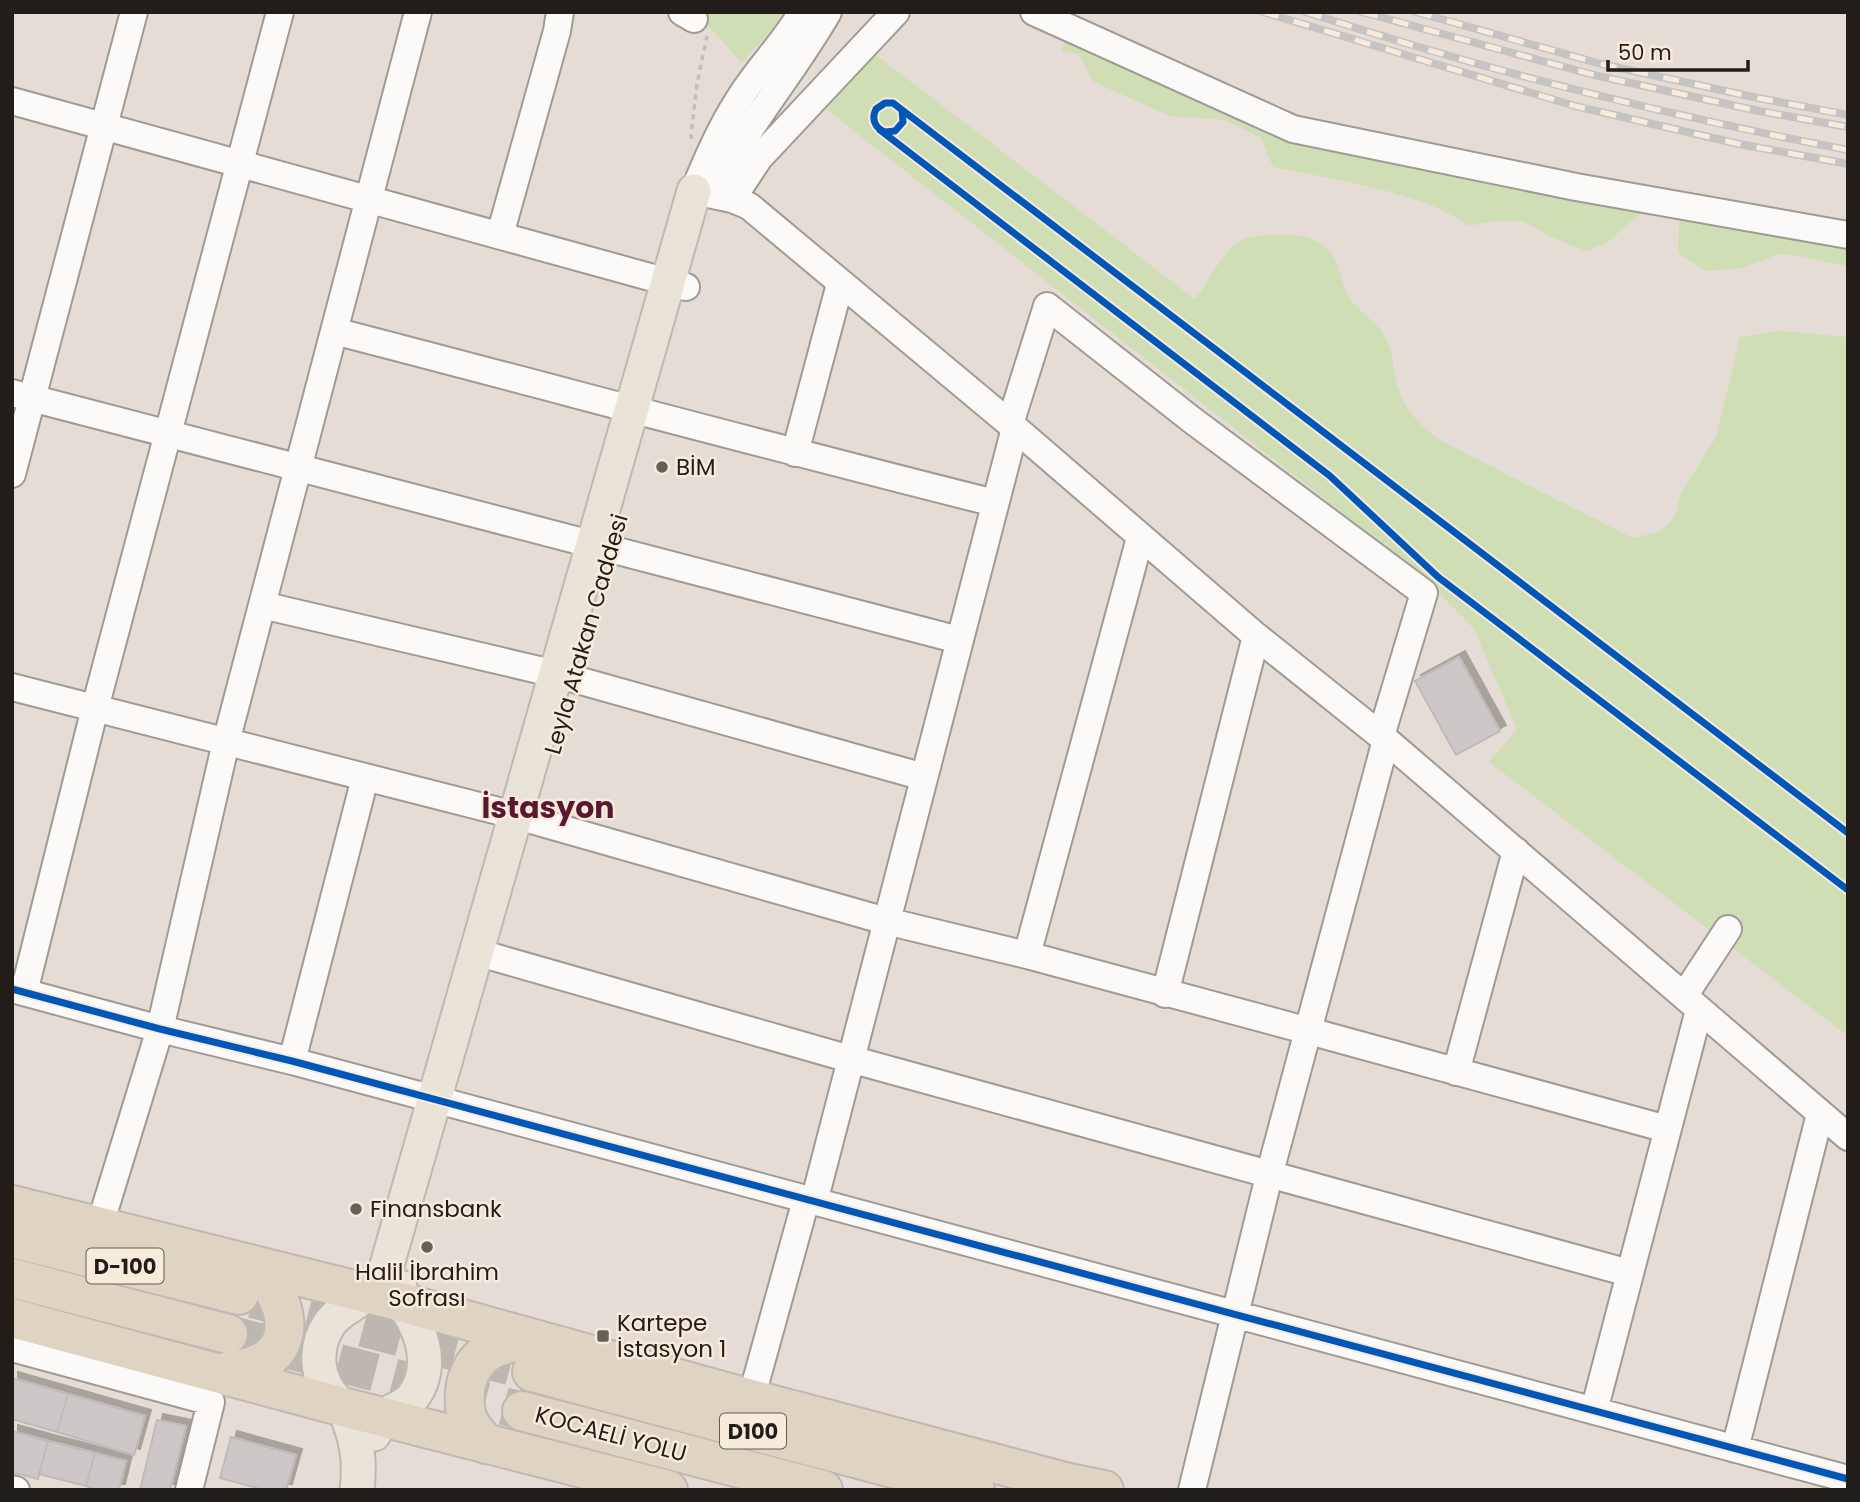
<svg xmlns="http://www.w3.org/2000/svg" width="1860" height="1502" font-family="Poppins,sans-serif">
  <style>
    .green { fill: #d0deb6 }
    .building { fill: #cdc8c7; stroke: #c0bbbb; stroke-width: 2; filter: url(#shadow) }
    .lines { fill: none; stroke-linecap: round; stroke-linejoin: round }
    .highway-tunnel { stroke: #beb7af; stroke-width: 38; stroke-dasharray: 38 19; stroke-linecap: butt }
    .minor-casing { stroke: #a09a95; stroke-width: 30 }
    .major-casing { stroke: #bdb9b5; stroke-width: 37 }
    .highway-casing { stroke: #bdb9b5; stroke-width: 42 }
    .path { stroke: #c1bfbd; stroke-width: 3.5; stroke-dasharray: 5 5; stroke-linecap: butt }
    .minor { stroke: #fbfaf9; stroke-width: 26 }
    .major { stroke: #eae3d8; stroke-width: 33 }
    .highway { stroke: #dfd3c2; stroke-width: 38 }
    .rail-casing { stroke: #c6c4c2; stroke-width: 8 }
    .rail { stroke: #f8ebdc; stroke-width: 5; stroke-dasharray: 16; stroke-linecap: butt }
    .cycleway-casing { stroke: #f8ebdc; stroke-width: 11 }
    .cycleway { stroke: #0057b8; stroke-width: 7 }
    .poi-dot { fill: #66605a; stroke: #f8ebdc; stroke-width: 2.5 }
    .labels { text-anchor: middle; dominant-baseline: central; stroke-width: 5; stroke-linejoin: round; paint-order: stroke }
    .shield { fill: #f8ebdc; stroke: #625b53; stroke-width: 2 }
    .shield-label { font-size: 21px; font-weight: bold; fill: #221d18 }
    .poi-label { font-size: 23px; fill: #221d18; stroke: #f8ebdc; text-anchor: start }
    .street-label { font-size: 23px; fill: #221d18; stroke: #f8ebdc }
    .district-label { font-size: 30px; font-weight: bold; fill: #591732; stroke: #f8ebdc }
  </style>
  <defs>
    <filter id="shadow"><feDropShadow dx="6" dy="-6" stdDeviation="0" flood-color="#0004"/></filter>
  </defs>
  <rect width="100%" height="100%" fill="#e5ddd5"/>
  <path class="green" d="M696 12H782L775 25 742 63Z
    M1067 35 1288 135 1848 241V267L1800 256 1779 254 1742 268 1706 271 1678 253 1679 221 1643 212 1606 243 1586 251 1549 236 1523 221H1496L1468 226C1429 193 1325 178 1273 167L1261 138 1225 120 1170 116 1094 82 1079 55 1061 51Z
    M876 55 1195 299C1209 282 1219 257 1236 243 1246 236 1266 235 1278 235 1303 234 1330 239 1338 267 1342 280 1344 289 1352 301 1364 317 1383 325 1389 346 1396 366 1393 382 1404 402 1412 418 1427 430 1441 441L1633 538 1659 532 1674 518 1681 493 1716 437 1740 337 1778 331 1848 337V1036L1489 762 1517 729 1474 629 1423 576 826 109Z"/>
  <path class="building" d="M1459 657 1500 731 1456 755 1415 681Z
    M12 1378 68 1394 57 1432 12 1419Z
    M68 1394 145 1416 134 1455 57 1432Z
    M157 1420 186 1426 170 1490H140Z
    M12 1431 48 1441 38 1479 12 1472Z
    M231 1437 296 1455 286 1490H264L220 1478Z
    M48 1441 95 1453 86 1486 39 1474Z
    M95 1453 126 1461 119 1490H98L86 1486Z"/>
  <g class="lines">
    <path class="highway-tunnel" d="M253 1299 532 1372
      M228 1334 522 1411"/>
    <g class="minor-casing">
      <path id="minor" d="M682 12 694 19
        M802 12C783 45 755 71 736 104 719 131 706 161 694 191L732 199 749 206 1015 428 1256 636 1386 740 1848 1137
        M1034 12 1293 129 1576 187 1848 235
        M12 101 686 287
        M713 195C743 129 792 75 828 12
        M732 199 759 158 896 12
        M500 235 557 31 560 12
        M334 331C554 388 774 448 995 503
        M12 393 959 640
        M1010 424 1047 306 1192 420 1424 593 1381 736
        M795 453 840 284
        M12 474 134 12
        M262 605 556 674 924 777
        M12 687 514 815 886 921 1027 955 1309 1031 1667 1129
        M476 952 850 1059 1629 1273
        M1027 955 1140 538
        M12 989 160 1029 292 1061 1848 1479
        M24 992 95 708 280 12
        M1165 994 1256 636
        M1684 996 1728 929
        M292 1061 365 778
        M1456 1072 1516 851
        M814 1202 1015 428
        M99 1228 160 1029 226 742 418 12
        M12 1348 211 1402 189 1490
        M751 1399 806 1200
        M1594 1411 1699 1010
        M1735 1449 1820 1114
        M12 1489 16 1490
        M1192 1490 1269 1176 1386 740"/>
    </g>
    <g class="major-casing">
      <path id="major" d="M374 1434C377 1429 379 1423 382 1419 389 1410 404 1408 412 1398 429 1377 427 1349 416 1326 409 1309 402 1307 400 1287
        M357 1490C360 1464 358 1446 349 1421 345 1408 335 1401 328 1390 315 1370 316 1342 330 1323 340 1309 356 1305 367 1293 374 1287 379 1279 385 1272L694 191"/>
    </g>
    <g class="highway-casing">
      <path id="highway" d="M12 1205 386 1298 751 1399 1065 1482 1104 1490
        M12 1238 239 1295
        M12 1278 228 1334
        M12 1318 343 1407 668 1490
        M532 1372 975 1490
        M220 1373C237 1370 257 1368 271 1356 295 1335 283 1297 264 1278 257 1271 249 1268 240 1265
        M522 1411 823 1490
        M486 1444C480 1437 473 1430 469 1422 464 1411 464 1396 466 1384 475 1349 502 1342 534 1340"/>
    </g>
    <path class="path" d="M692 139 691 136 697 84 707 36"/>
    <use href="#minor" class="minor"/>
    <use href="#major" class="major"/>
    <use href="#highway" class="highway"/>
    <g class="rail-casing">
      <path id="rail" d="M1263 12 1575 106 1739 144 1848 164
        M1306 12C1483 70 1665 115 1848 150
        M1362 12 1594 75 1754 110 1848 127
        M1416 12 1601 64 1758 98 1848 115"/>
    </g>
    <use href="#rail" class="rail"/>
    <g class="cycleway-casing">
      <path id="cycleway" d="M902 110 903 122 895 131 885 132C875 128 871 119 876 109L885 103H893L1848 833
        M880 130 1330 476 1438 577 1848 890
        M12 989 160 1029 292 1061 1848 1479"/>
    </g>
    <use href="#cycleway" class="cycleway"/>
  </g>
  <g class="poi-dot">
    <circle cx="662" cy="467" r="7"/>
    <circle cx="356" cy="1209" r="7"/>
    <circle cx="427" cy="1247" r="7"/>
    <rect x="596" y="1329" width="14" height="14" rx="3.5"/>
  </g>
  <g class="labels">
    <g class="shield">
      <rect x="86.5" y="1248.5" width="77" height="35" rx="5"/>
      <rect x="720" y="1413.5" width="66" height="35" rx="5"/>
    </g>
    <g class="shield-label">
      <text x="125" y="1266">D-100</text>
      <text x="753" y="1431">D100</text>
    </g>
    <g class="poi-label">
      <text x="676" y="467">BİM</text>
      <text x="370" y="1209">Finansbank</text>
      <text x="427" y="1272" text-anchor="middle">Halil İbrahim<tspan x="427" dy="26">Sofrası</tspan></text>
      <text x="617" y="1323">Kartepe<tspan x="617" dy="26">İstasyon 1</tspan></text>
    </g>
    <g class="street-label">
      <text transform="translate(586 634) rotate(-74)">Leyla Atakan Caddesi</text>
      <text transform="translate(611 1434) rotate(15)">KOCAELİ YOLU</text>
    </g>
    <g class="district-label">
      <text x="548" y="807">İstasyon</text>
    </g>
  </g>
  <rect width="1860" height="1502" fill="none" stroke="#221d18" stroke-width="28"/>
  <path d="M1608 60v10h140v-10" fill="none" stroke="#221d18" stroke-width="3.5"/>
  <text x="1618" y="60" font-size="21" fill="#221d18" stroke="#f8ebdc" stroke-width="5" paint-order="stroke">50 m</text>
</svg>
